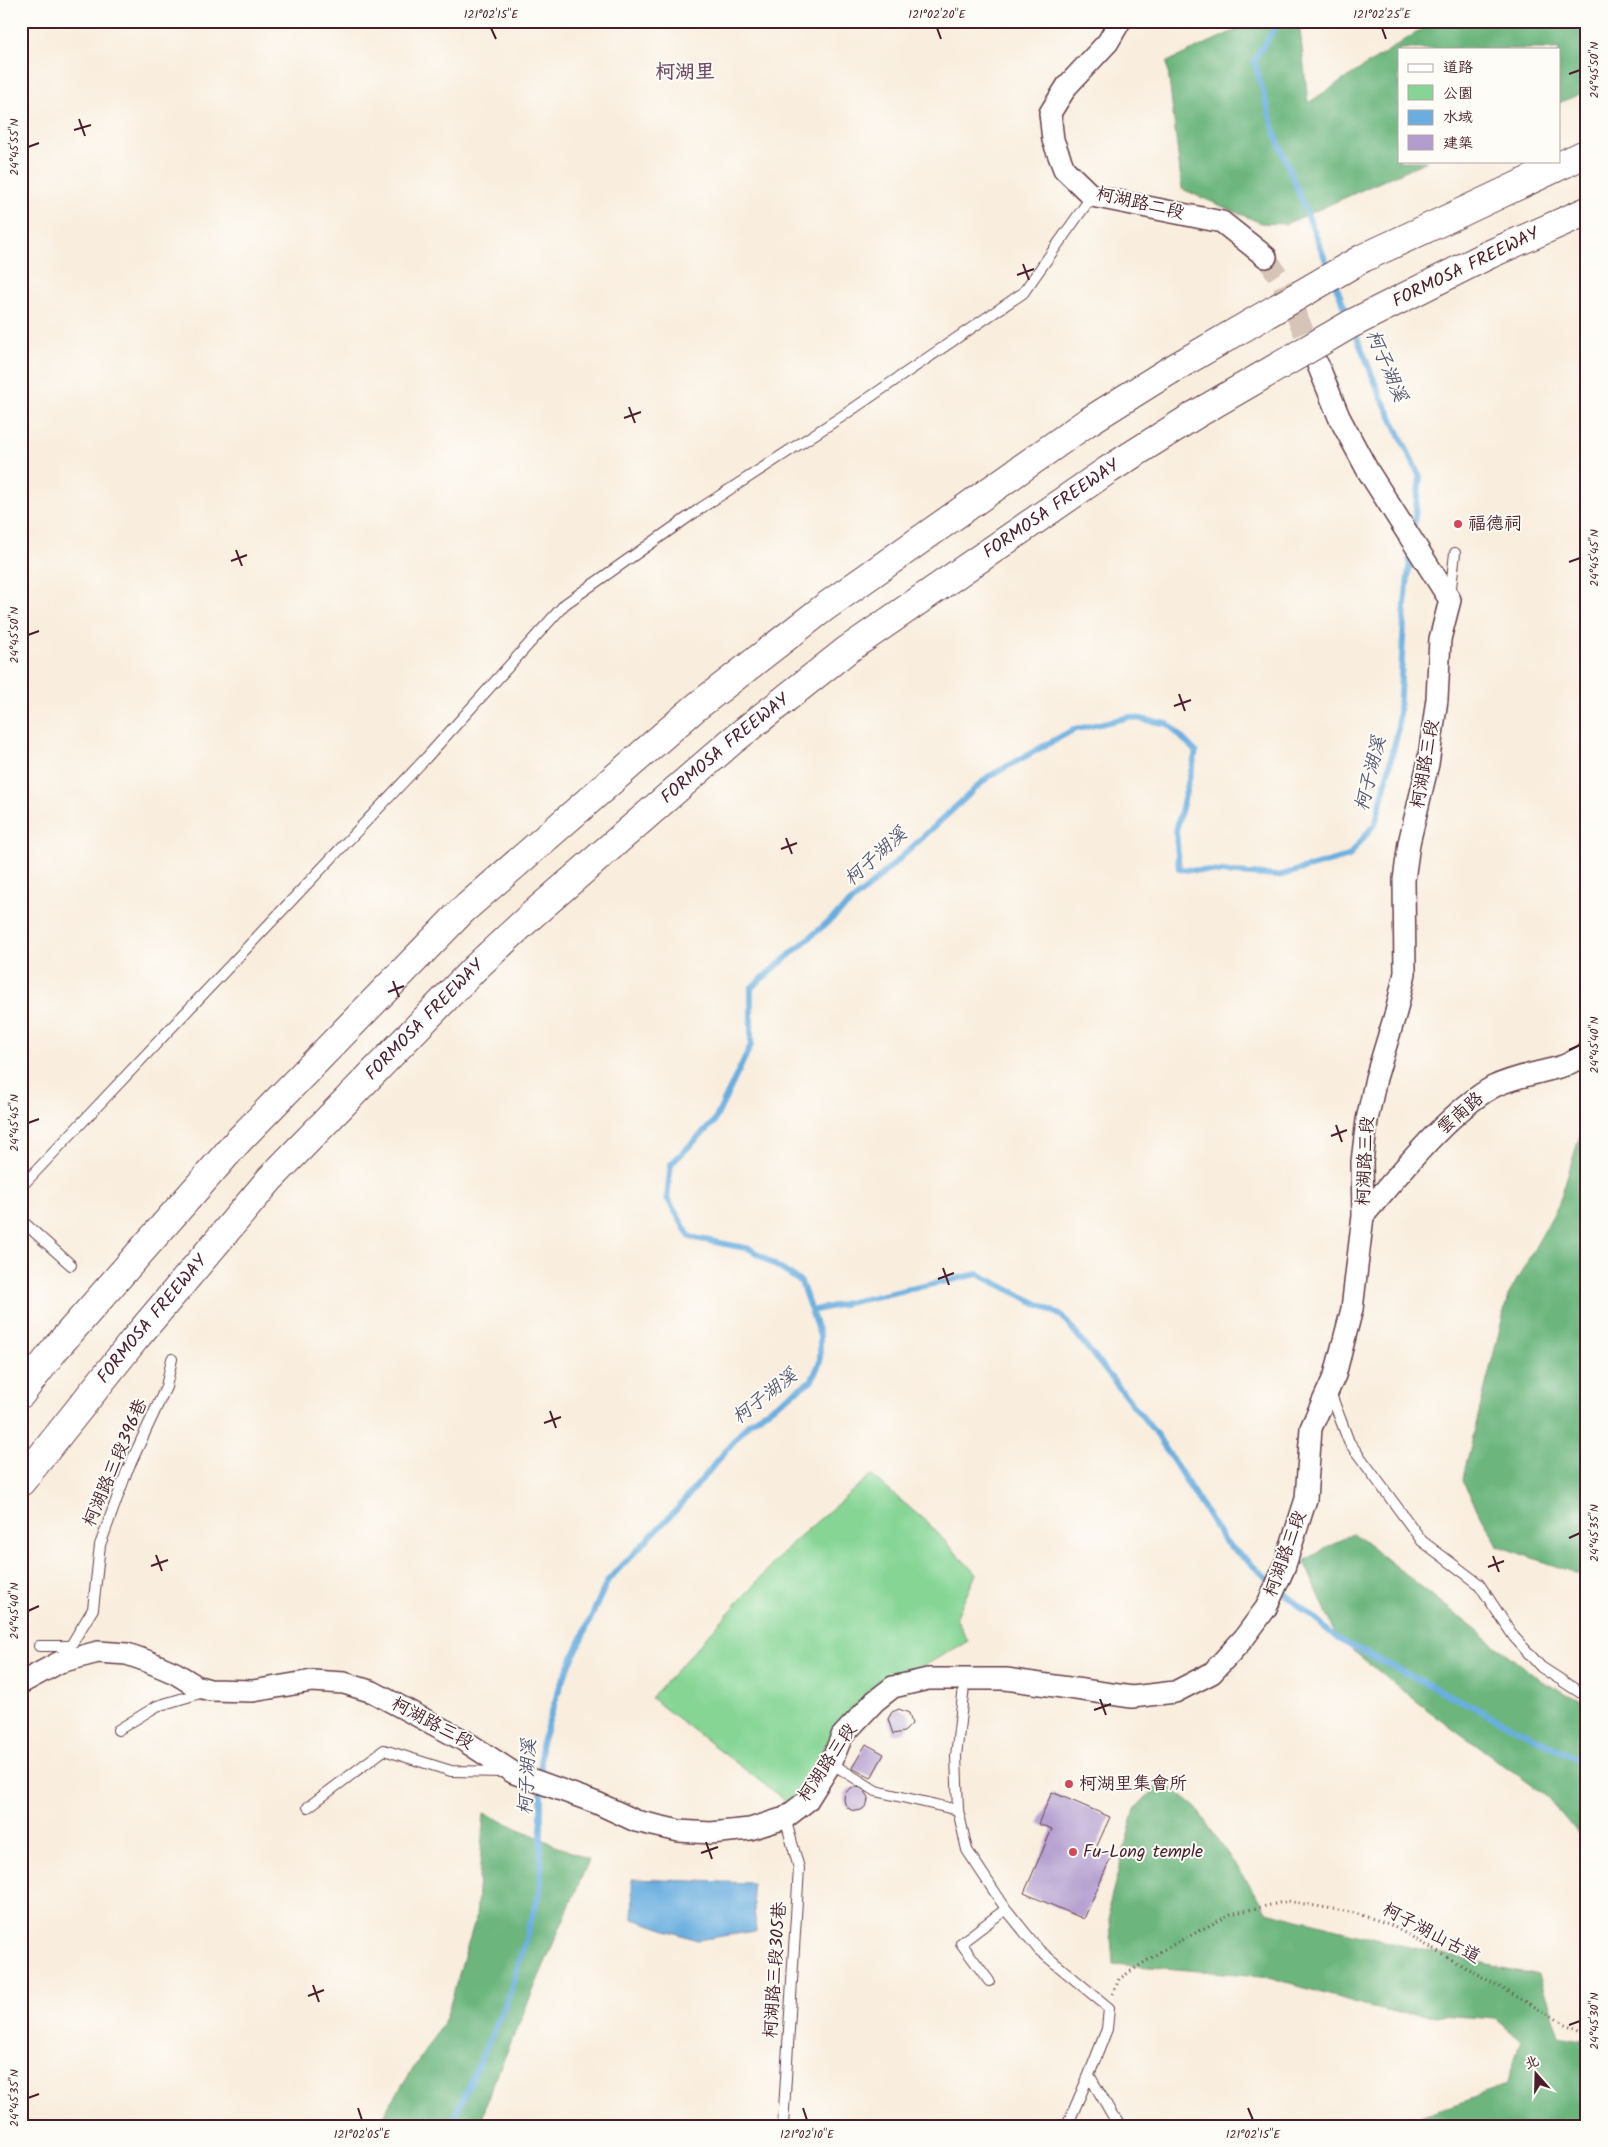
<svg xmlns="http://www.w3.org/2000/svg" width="1608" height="2147" font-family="Kalam,'LXGW WenKai TC',sans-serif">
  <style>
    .green { fill: #86d595; stroke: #687a60 }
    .forest { fill: #6cb67e; stroke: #5b6a54 }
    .water { fill: #69aedf; stroke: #5a6685 }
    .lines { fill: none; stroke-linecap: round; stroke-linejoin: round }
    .stream { stroke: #69aedf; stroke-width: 6 }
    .building { fill: #b39dcf }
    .street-tunnel { stroke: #d6c4b9; stroke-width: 21; stroke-dasharray: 21 11; stroke-linecap: butt }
    .lane-casing { stroke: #643e46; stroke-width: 12 }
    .street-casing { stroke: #643e46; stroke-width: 24 }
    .highway-casing { stroke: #643e46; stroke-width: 30 }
    .path { stroke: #643e46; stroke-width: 3; stroke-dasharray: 1 4; stroke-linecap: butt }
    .lane { stroke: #fff; stroke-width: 10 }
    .street { stroke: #fff; stroke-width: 21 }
    .highway { stroke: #fff; stroke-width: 28 }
    .highway-bridge-casing { stroke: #643e46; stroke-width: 30; stroke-linecap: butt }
    .highway-bridge { stroke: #fff; stroke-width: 28 }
    .ticks { fill: none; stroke: #4a1f2b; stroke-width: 2 }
    .poi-dot { fill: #d1495b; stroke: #fdfcf7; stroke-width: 2 }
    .labels { text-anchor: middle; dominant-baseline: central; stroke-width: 4; stroke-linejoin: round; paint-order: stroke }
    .street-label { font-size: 18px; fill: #4a1f2b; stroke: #fdfcf7 }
    .poi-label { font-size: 18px; fill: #4a1f2b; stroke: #fdfcf7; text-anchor: start }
    .water-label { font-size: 19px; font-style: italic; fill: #565873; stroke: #fdfcf7 }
    .quarter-label { font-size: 20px; font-weight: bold; fill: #6f4b64; stroke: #fdfcf7 }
    .neatline { fill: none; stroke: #4a1f2b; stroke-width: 2 }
    .ticks-label { font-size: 12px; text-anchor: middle; fill: #4a1f2b }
  </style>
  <rect width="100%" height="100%" fill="#fdfcf7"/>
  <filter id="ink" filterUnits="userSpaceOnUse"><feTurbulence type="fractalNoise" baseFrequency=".02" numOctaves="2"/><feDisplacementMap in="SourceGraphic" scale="10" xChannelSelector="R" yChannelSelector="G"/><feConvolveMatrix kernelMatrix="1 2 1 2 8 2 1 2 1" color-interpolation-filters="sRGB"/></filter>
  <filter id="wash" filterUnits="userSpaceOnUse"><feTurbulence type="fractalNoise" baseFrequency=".0096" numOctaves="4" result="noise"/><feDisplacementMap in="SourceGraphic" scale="20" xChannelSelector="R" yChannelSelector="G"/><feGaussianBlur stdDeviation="1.12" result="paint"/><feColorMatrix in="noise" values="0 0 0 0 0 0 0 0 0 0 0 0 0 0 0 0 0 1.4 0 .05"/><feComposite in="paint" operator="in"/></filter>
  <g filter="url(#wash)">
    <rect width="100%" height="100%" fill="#f9eddd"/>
    <path class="green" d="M871 1475 929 1524 976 1574 956 1618 968 1641 899 1680 855 1710 820 1752 794 1807 651 1698 793 1542Z"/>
    <path class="forest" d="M1255 21H1299L1308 103 1434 21H1587V91L1559 103V49H1399V161H1427L1286 224 1261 223 1182 189 1167 62Z
      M1582 1129 1587 1132V1577L1498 1546 1462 1481 1508 1296 1558 1206Z
      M1353 1533 1541 1681 1587 1704V1844L1547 1796 1429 1711 1338 1639 1304 1561Z
      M1162 1780 1196 1808 1267 1911 1392 1943 1539 1975 1559 2036 1587 2041V2126H1395L1506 2086 1521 2040 1496 2019 1386 2011 1261 1976 1113 1964 1109 1906 1135 1809Z
      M484 1813 589 1860 491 2089 480 2126H376L446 2018 476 1917Z"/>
    <path class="water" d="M632 1879 752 1883 756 1931 697 1940 633 1919Z"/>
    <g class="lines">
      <path class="stream" d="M1280 21 1254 60 1276 136 1329 269
        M1334 281 1349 318
        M1354 330 1379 392 1420 477 1413 532
        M811 1311 978 1274 1062 1316 1157 1435 1224 1541 1338 1639 1587 1764
        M451 2126 509 1996 541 1887V1746L560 1686 608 1580 678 1508 749 1423 812 1380 820 1362V1336L801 1282 750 1249 690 1237 667 1198 671 1164 714 1122 751 1045V988L870 886 988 777 1073 730 1130 717 1168 724 1196 752 1176 831 1179 869 1278 876 1349 856 1376 822 1398 730 1405 603 1411 550"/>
    </g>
    <g id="blocks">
      <path class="building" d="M899 1709 909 1713 912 1724 904 1732 893 1734 888 1719 892 1712Z
        M866 1744 884 1754 871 1778 852 1768Z
        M844 1799a12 12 0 1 1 24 0a12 12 0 1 1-24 0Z
        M1052 1792 1110 1817 1096 1848 1112 1855 1084 1919 1024 1893 1052 1829 1038 1824Z"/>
    </g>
  </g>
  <g filter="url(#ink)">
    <use href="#blocks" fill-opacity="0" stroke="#643e46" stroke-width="1"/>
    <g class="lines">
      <path class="street-tunnel" d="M1266 257 1281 280 1316 360"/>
      <g class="lane-casing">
        <path id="lane" d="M1450 596 1455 553
          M21 1187 426 758 565 604 701 508 841 417 1023 293 1092 196
          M21 1220 71 1265
          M1330 1392 1349 1442 1422 1541 1479 1584 1514 1637 1541 1667 1587 1697
          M39 1646H70
          M62 1660 93 1609 100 1545 127 1471 166 1387 172 1359
          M965 1678 956 1756 958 1810 967 1850 1006 1909 1039 1950 1109 2008 1107 2029 1089 2075 1113 2116 1123 2126
          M118 1730 157 1706 204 1692
          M831 1763 876 1791 958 1810
          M308 1807 384 1750 451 1771 505 1772
          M989 1981 961 1943 1006 1909
          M783 2126 799 1868 785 1818
          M1067 2126 1089 2075"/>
      </g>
      <g class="street-casing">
        <path id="street" d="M1120 21 1108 42 1067 86 1050 113 1053 140 1064 169 1092 196 1222 222 1266 257
          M1363 1216C1397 1177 1449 1111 1493 1087 1515 1076 1540 1073 1563 1066 1571 1063 1579 1058 1587 1054
          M21 1683 60 1662 98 1652 127 1654 147 1661 175 1673 196 1686 210 1690 253 1691 312 1681 344 1683 373 1692 463 1740 514 1773 597 1803 636 1821 679 1831 711 1833 750 1829 785 1818 807 1801 831 1763 842 1736 875 1701 893 1687 928 1679H1006L1132 1697 1175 1692 1212 1673 1244 1638 1266 1608 1284 1568 1306 1499 1311 1428 1335 1375 1352 1309 1363 1216 1362 1162 1367 1120 1376 1078 1396 1012 1405 973 1404 880 1409 843 1428 764 1437 699 1440 639 1450 600 1368 471 1339 417 1318 365"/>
      </g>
      <g class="highway-casing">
        <g id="highway">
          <path d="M1460 213 1587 153"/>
          <path d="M1488 255 1587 211"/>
          <path d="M21 1394 56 1348 239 1140 462 911 695 708 825 607 1086 423 1169 371"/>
          <path id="s1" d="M21 1482 134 1340 270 1179 474 969 532 915 732 741 847 650 1108 470 1195 415"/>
        </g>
      </g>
      <path class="path" d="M1113 1994 1119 1979 1163 1950 1231 1914 1288 1901 1355 1913 1389 1924 1565 2024 1587 2033"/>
      <use href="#lane" class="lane"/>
      <use href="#street" class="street"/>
      <use href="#highway" class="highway"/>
      <g class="highway-bridge-casing">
        <path id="highway-bridge" d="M1169 371 1363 258 1460 213
          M1195 415 1351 324 1488 255"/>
      </g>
      <use href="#highway-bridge" class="highway-bridge"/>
    </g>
  </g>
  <path class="ticks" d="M491 28 496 39M937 28 941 39M1382 28 1386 39M1569 74 1580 70M79 119 85 136M74 130 91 125M28 147 39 143M1023 264 1029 280M1017 275 1034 269M629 407 635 423M624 418 641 412M236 550 242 566M231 561 247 555M1569 562 1580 558M28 635 39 631M1179 694 1185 711M1174 706 1191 700M786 838 792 854M781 849 797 843M393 981 399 997M388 992 404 986M1569 1050 1580 1045M28 1123 39 1119M1336 1125 1342 1142M1331 1136 1347 1130M943 1268 949 1285M938 1279 954 1273M550 1411 556 1428M544 1423 561 1417M1569 1538 1580 1533M156 1555 162 1571M1493 1556 1499 1572M151 1566 168 1560M1488 1567 1504 1561M28 1611 39 1606M1100 1699 1106 1715M1094 1710 1111 1704M706 1842 712 1859M701 1853 718 1847M313 1985 319 2002M308 1996 324 1990M1569 2025 1580 2021M28 2098 39 2094M358 2108 362 2120M803 2108 807 2120M1248 2108 1253 2120"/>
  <g class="poi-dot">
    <circle cx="1458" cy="524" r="5"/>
    <circle cx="1069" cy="1784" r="5"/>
    <circle cx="1073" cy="1852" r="5"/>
  </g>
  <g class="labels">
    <g class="street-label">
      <text transform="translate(1140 204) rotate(13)">柯湖路二段</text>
      <text transform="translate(1466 268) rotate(-26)">FORMOSA FREEWAY</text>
      <text stroke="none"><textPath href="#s1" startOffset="1424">FORMOSA FREEWAY</textPath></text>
      <text stroke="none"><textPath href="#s1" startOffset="1019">FORMOSA FREEWAY</textPath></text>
      <text transform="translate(1426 764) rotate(-80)">柯湖路三段</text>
      <text stroke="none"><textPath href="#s1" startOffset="614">FORMOSA FREEWAY</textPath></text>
      <text transform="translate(1461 1114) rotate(-41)">雲南路</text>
      <text transform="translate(1366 1161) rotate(-87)">柯湖路三段</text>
      <text stroke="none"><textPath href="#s1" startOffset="209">FORMOSA FREEWAY</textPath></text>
      <text transform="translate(116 1463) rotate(-67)">柯湖路三段396巷</text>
      <text transform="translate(1286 1554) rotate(-70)">柯湖路三段</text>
      <text transform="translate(432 1724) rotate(28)">柯湖路三段</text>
      <text transform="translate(828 1763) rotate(-56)">柯湖路三段</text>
      <text transform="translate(1431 1934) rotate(28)">柯子湖山古道</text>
      <text transform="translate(776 1970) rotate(-86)">柯湖路三段305巷</text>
    </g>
    <g class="poi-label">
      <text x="1468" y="524">福德祠</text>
      <text x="1079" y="1784">柯湖里集會所</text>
      <text x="1083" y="1852">Fu-Long temple</text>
    </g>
    <g class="water-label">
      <text transform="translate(1386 366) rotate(67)">柯子湖溪</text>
      <text transform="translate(1371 774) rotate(-76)">柯子湖溪</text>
      <text transform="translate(876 857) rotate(-42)">柯子湖溪</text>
      <text transform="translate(765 1397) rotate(-38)">柯子湖溪</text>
      <text transform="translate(528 1777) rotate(-87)">柯子湖溪</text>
    </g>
    <g class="quarter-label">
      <text x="685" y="73">柯湖里</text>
    </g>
  </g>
  <rect width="1608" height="2147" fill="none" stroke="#fdfcf7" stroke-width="55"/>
  <rect x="1398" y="48" width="162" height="115" fill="#fdfcf7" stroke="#b5a4a5"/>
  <rect x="1408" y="64" width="25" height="8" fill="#ffffff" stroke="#b5a4a5"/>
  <text x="1443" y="72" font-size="15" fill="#4a1f2b">道路</text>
  <rect x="1408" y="85" width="25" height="15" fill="#86d595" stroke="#b5a4a5"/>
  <text x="1443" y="98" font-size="15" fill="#4a1f2b">公園</text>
  <rect x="1408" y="110" width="25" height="15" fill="#69aedf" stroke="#b5a4a5"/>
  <text x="1443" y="122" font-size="15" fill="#4a1f2b">水域</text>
  <rect x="1408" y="135" width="25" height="15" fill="#b39dcf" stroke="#b5a4a5"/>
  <text x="1443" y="148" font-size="15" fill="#4a1f2b">建築</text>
  <g transform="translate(1536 2074) rotate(340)" stroke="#fdfcf7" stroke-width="4" paint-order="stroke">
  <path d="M0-4L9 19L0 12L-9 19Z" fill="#4a1f2b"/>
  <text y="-8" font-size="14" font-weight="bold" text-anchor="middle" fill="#4a1f2b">北</text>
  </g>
  <rect x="28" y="28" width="1552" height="2092" class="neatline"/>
  <g class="ticks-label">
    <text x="491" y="18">121°02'15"E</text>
    <text x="937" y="18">121°02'20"E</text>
    <text x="1382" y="18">121°02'25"E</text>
    <text transform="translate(1594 70) rotate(-90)" y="4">24°45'50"N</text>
    <text transform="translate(14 147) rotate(-90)" y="4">24°45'55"N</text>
    <text transform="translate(1594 558) rotate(-90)" y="4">24°45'45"N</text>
    <text transform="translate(14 635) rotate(-90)" y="4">24°45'50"N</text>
    <text transform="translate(1594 1045) rotate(-90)" y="4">24°45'40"N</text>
    <text transform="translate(14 1123) rotate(-90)" y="4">24°45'45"N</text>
    <text transform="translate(1594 1533) rotate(-90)" y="4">24°45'35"N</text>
    <text transform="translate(14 1611) rotate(-90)" y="4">24°45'40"N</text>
    <text transform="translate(1594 2021) rotate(-90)" y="4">24°45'30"N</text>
    <text transform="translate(14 2098) rotate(-90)" y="4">24°45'35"N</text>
    <text x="362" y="2138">121°02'05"E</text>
    <text x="807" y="2138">121°02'10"E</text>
    <text x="1253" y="2138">121°02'15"E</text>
  </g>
</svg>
